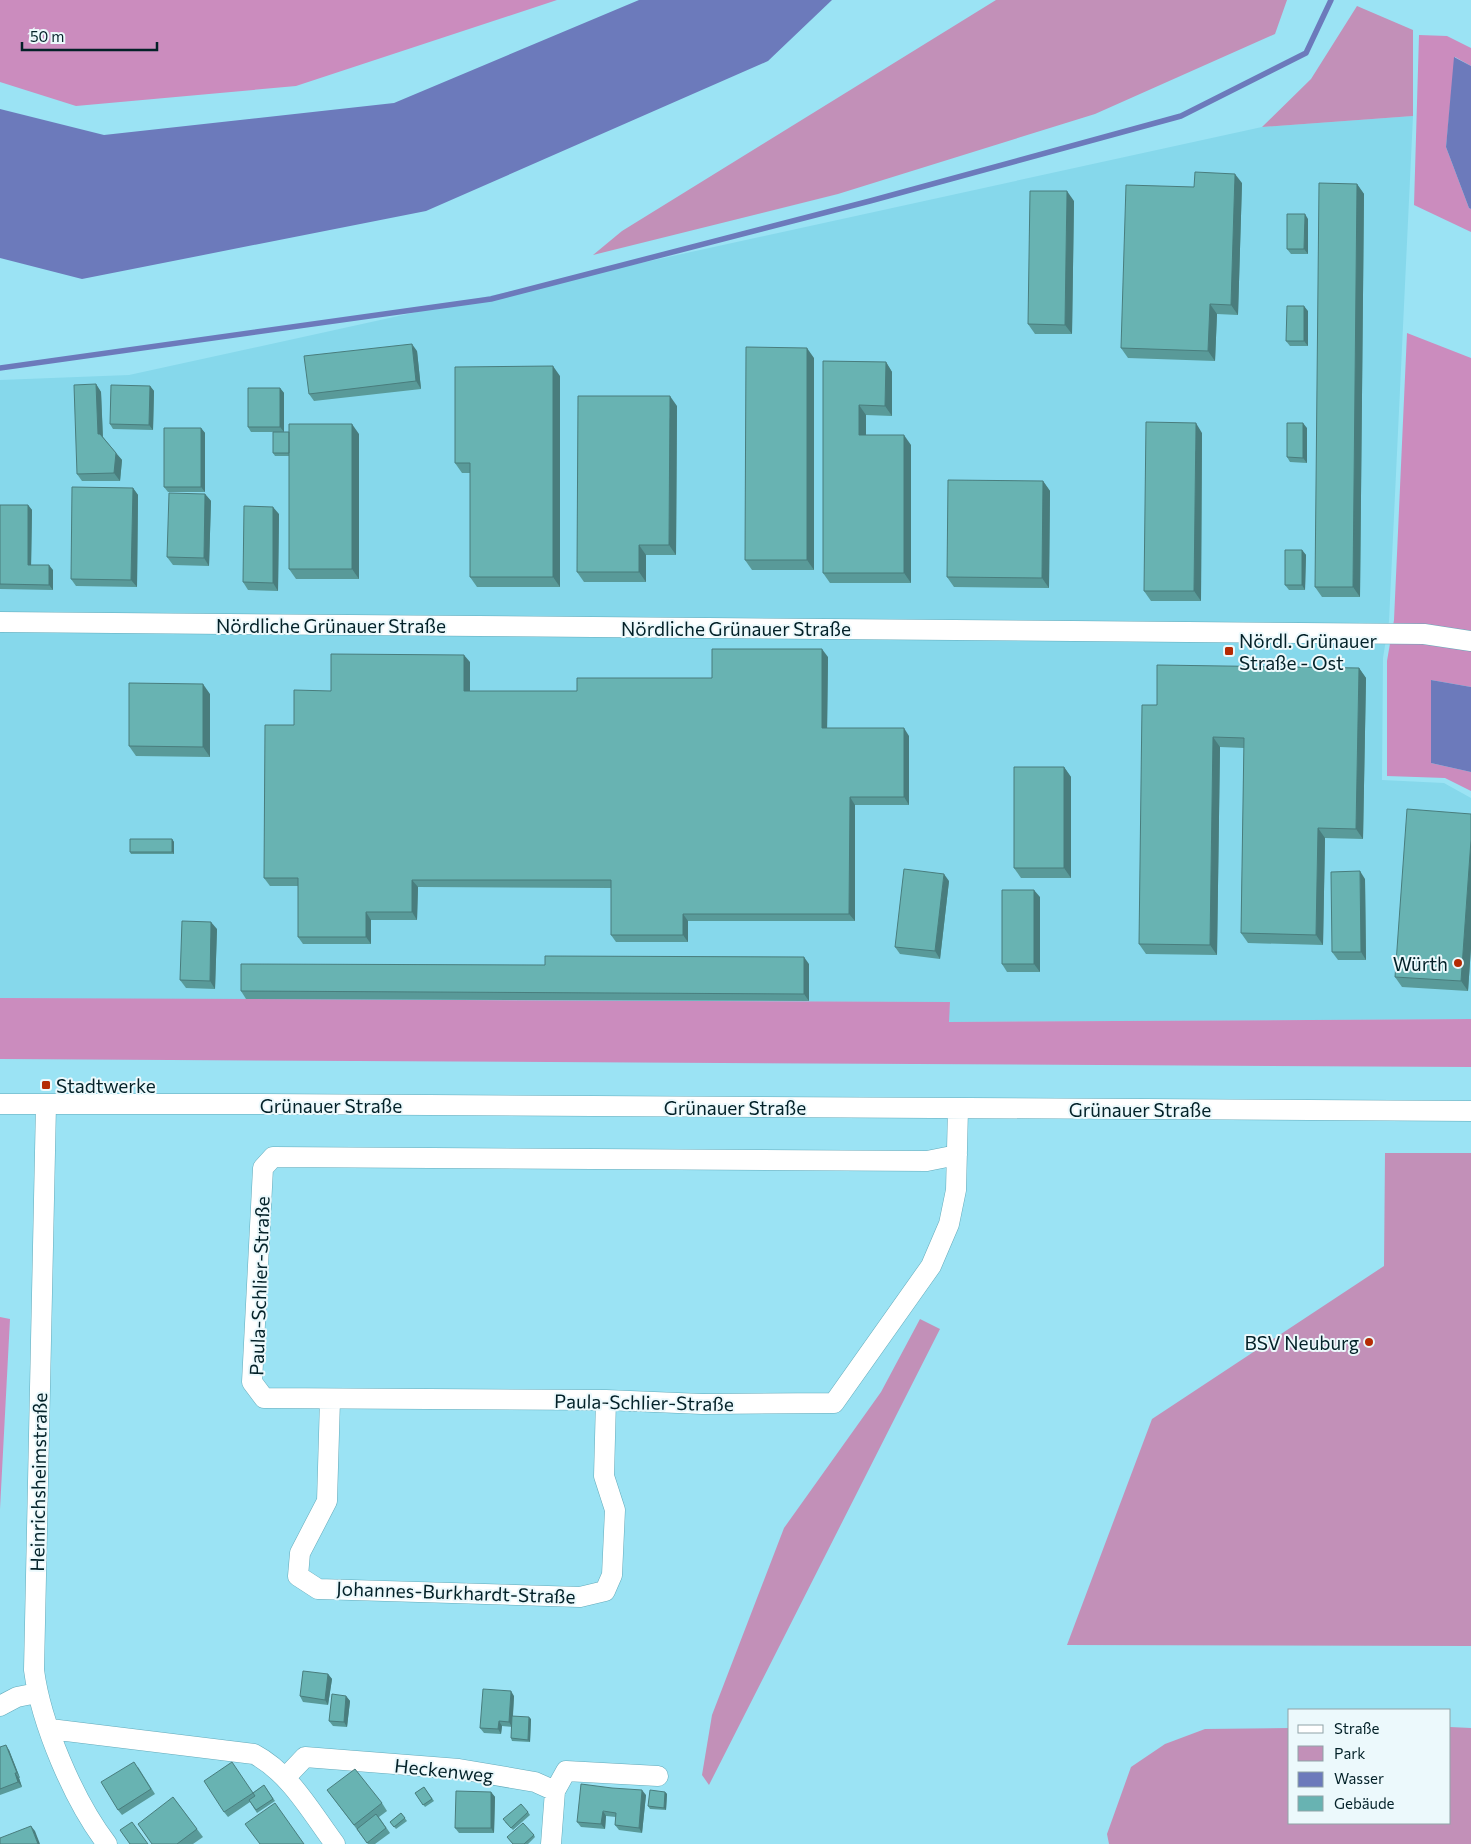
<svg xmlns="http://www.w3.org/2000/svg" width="1471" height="1844" font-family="Commissioner,sans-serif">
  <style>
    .built { fill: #86d8eb }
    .green { fill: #c290b8 }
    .forest { fill: #cb8cbe }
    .water { fill: #6c7abb }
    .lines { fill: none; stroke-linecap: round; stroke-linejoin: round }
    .stream { stroke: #6c7abb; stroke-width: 5.5 }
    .minor-casing { stroke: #63aaba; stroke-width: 21 }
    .minor { stroke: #fff; stroke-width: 20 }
    .wall { fill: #599a99 }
    .shaded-wall { fill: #497d7d }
    .building { fill: #68b3b2; stroke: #497d7d }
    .poi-dot { fill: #b52b04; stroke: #ecf9fc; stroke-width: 2 }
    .labels { text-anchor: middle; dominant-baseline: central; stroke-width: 4; stroke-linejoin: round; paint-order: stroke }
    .street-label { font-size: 19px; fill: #032128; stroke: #ecf9fc }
    .poi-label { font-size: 19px; fill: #032128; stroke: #ecf9fc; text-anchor: start }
  </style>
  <rect width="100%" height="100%" fill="#9be3f4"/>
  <path class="built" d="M1413 116 1389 621 1383 658 1382 780 1444 783 1471 798V1019L948 1022 950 1002 0 999V380L129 375 1262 127Z"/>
  <path class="green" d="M996 0H1287L1275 34 1095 114 838 194 593 255 622 231Z
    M1357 6 1413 30V116L1262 127 1311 79Z
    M1385 1153H1471V1646L1067 1645 1152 1419 1384 1266Z
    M920 1319 940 1329 709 1785 702 1775 712 1715 784 1528 881 1392Z
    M1450 1727 1471 1728V1844H1109L1107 1834 1131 1767 1165 1744 1205 1729 1290 1728V1823H1450Z"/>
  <path class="forest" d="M0 0H557L296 86 76 106 0 82Z
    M1419 35 1447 36 1471 48V66L1455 57 1446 147 1469 208 1471 209V232L1414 205Z
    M1407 333 1471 358V687L1431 680V763L1471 772V791L1445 778 1387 776V661L1394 620Z
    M0 998 950 1002 949 1022 1471 1019V1067L0 1059Z
    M0 1317 10 1319 0 1509Z"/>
  <path class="water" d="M639 0H832L768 61 426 211 82 279 0 258V109L104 135 394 103Z
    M1454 57 1471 66V209L1469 208 1446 147Z
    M1431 680 1471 687V772L1431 763Z"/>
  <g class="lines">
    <path class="stream" d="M0 368 491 299 870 201 1181 116 1306 53 1331 0"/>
    <g class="minor-casing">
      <path id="minor" d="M0 622 1424 634 1471 641
        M0 1104H263L1471 1111
        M46 1105 34 1670C41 1724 74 1801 107 1844
        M957 1155 927 1161 273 1157 263 1168 252 1382 264 1398 606 1400 702 1404 834 1403 931 1266 949 1224 956 1190 958 1109
        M330 1400 327 1501 300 1553 298 1576 318 1589 580 1597 605 1591 612 1575 615 1510 604 1476 606 1400
        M0 1706 17 1697 37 1693
        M50 1729 254 1754C290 1773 311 1812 335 1844
        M286 1777 305 1757 459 1769 535 1782 555 1791 551 1844
        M555 1791 566 1771 658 1776"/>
    </g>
    <use href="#minor" class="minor"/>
  </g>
  <path class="wall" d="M1242 183 1238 315 1217 314 1215 361 1128 358 1121 348 1194 187Z
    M1357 184 1364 194 1360 597H1322L1315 587Z
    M1074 201 1072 334H1035L1028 324Z
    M1308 219V254H1291L1287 249Z
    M1308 311V346H1290L1286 341Z
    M417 351 421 389 314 401 309 394Z
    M814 358V570H752L745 560Z
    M823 361 886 362 892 372V416L866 415V435L911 445V583H830L823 573Z
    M560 376V587H477L470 577V473H462L455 463Z
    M96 384 101 392 103 437 116 453 122 460 120 481H82L77 474Z
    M150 386 154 391 153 430 113 429 110 424Z
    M280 388 284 393V432L359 434V579H296L289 569V456H275L273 453V432H251L248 427Z
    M677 406 676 555H646V582H584L577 572Z
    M201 428 205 433V492H168L164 487Z
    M1307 428V463L1290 462 1287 457Z
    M1202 433 1201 601H1151L1144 591Z
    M1043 481 1050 491 1049 588 954 587 947 577Z
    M133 488 138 495 137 587 76 586 71 579Z
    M205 494 211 501 209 566 173 565 167 557Z
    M0 505H28L32 510 31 565 53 570V590L0 589Z
    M279 514 278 591 248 590 243 582Z
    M1302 550 1306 555 1305 590H1289L1285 585Z
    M828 657 827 728 909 736V805H855V921H688V942H616L611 935V888L418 887 417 920H371V944H303L298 937V886H270L264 878 294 725 331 691 470 662V691H577L712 678Z
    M1359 668 1366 678 1363 839 1325 838 1323 945 1248 943 1241 933 1244 748 1220 747 1217 955 1146 954 1139 944 1157 705Z
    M210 694V757L136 756 129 746Z
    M1064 767 1071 777V878H1021L1014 868Z
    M1471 814V948L1468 991 1402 987 1395 977Z
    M172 839 174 842V854H131L130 852Z
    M1365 879 1366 960H1338L1332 952Z
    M949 881 940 959 900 954 895 947Z
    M1040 897V972H1007L1002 964Z
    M217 929 215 989 186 988 180 980Z
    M809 964V1001L246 999 241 991 545 965Z
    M328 1674 332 1679 328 1705 303 1702 300 1696Z
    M346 1696 350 1701 347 1727 333 1726 329 1721Z
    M514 1696 513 1716 531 1719 530 1742 512 1741 511 1738 512 1727 502 1726 501 1734 484 1733 480 1728Z
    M0 1747 9 1750 20 1778H19L22 1787 0 1795Z
    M138 1767 155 1794 122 1815 118 1810Z
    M264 1785 275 1801 257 1813 250 1802 228 1817 224 1812Z
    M424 1787 434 1801 425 1807 415 1793Z
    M327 1790 382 1803 387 1811 379 1817 390 1833 375 1844H368Z
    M491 1792 495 1797 494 1833H459L455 1828Z
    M665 1792 667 1794 666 1810 650 1809 648 1806Z
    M646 1795 642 1833 619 1830 615 1825 616 1817 606 1816 605 1829 581 1827 577 1822Z
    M173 1797 203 1837 193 1844H152Z
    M528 1812 530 1815 513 1830 505 1822Z
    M401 1813 407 1821 396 1829 390 1822Z
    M534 1835 535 1837 528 1844H513L507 1837Z"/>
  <path class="shaded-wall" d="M1235 174 1242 183 1238 315 1231 305Z
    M1357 184 1364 194 1360 597 1353 587Z
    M1067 191 1074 201 1072 334 1065 325Z
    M1305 214 1308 219V254L1304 249Z
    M1210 304 1217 314 1215 361 1208 351Z
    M1304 306 1308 311V346L1304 341Z
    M412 344 417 351 421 389 416 381Z
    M807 348 814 358V570L807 560Z
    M886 362 892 372V416L885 406Z
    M553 366 560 376V587L553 577Z
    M96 384 101 392 103 442 98 434Z
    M150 386 154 391 153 430 149 425Z
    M280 388 284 393V432L280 427Z
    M670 396 677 406 676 555 669 545Z
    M859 405 866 415V445L859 435Z
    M1196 423 1202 433 1201 601 1194 591Z
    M1303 423 1307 428V463L1303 458Z
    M352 424 359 434V579L352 569Z
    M201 428 205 433V492L201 487Z
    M904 435 911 445V583L904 573Z
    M116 453 122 460 120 481 114 473Z
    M1043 481 1050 491 1049 588 1042 578Z
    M133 488 138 495 137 587 131 580Z
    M205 494 211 501 209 566 204 558Z
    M28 505 32 510 31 570 28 565Z
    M273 507 279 514 278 591 273 583Z
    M639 545 646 555V582L639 572Z
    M1302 550 1306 555 1305 590 1302 585Z
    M49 565 53 570V590L49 585Z
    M822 649 828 657 827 736 822 728Z
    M464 655 470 662V699L464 691Z
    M1359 668 1366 678 1363 839 1356 829Z
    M203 684 210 694V757L203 747Z
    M904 728 909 736V805L904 797Z
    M1213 737 1220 747 1217 955 1210 945Z
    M1064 767 1071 777V878L1064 868Z
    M850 797 855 805V921L849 914Z
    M1318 828 1325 838 1323 945 1316 935Z
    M172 839 174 842V854L172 852Z
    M1471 840V948L1468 991 1461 981Z
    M1360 871 1365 879 1366 960 1361 952Z
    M944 874 949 881 940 959 935 951Z
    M412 880 418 887 417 920 412 912Z
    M1034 890 1040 897V972L1034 964Z
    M366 912 371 920V944L366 937Z
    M683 914 688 921V942L683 935Z
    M211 922 217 929 215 989 210 981Z
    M804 957 809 964V1001L804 994Z
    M328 1674 332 1679 328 1705 325 1700Z
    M511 1691 514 1696 512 1727 509 1722Z
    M346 1696 350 1701 347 1727 344 1722Z
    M529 1717 531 1719 530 1742 528 1740Z
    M499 1721 502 1726 501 1734 498 1729Z
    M6 1745 9 1750 20 1778 17 1773Z
    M15 1773 19 1778 22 1787 18 1782Z
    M642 1790 646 1795 642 1833 639 1828Z
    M491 1792 495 1797 494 1833 491 1828Z
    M665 1792 667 1794 666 1810 664 1808Z
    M603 1811 606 1816 605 1829 601 1824Z
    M31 1826 35 1831 40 1844H38Z"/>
  <path class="building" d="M1195 172 1235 174 1231 305 1210 304 1208 351 1121 348 1126 185 1194 187Z
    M1319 183 1357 184 1353 587H1315Z
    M1030 191H1067L1065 325 1028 324Z
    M1287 214H1305L1304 249H1287Z
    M1287 306H1304V341H1286Z
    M412 344 416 381 309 394 304 356Z
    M746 347 807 348V560H745Z
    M823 361 886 362 885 406 859 405V435H904V573H823Z
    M553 366V577H470V463H455V367Z
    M96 384 98 434H100L116 453 114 473 77 474 74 385Z
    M111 385 150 386 149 425 110 424Z
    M248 388H280V427H248Z
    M578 396H670L669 545H639V572H577Z
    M1146 422 1196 423 1194 591H1144Z
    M1287 423H1303V458L1287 457Z
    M289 424H352V569H289Z
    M164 428H201V487H164Z
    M273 432H289V453H273Z
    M948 480 1043 481 1042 578 947 577Z
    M72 487 133 488 131 580 71 579Z
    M169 493 205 494 204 558 167 557Z
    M0 505H28V565H49V585L0 584Z
    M244 506 273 507V583L243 582Z
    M1285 550H1302V585H1285Z
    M712 649H822V728H904V797H850L849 914H683V935H611V880H412V912H366V937H298V878H264L265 725H294V690L331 691V654L464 655V691H577V678H712Z
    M1157 665 1359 668 1356 829 1318 828 1316 935 1241 933 1244 738 1213 737 1210 945 1139 944 1142 705H1157Z
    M129 683 203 684V747L129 746Z
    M1014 767H1064V868H1014Z
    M1407 809 1471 814V840L1461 981 1395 977Z
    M130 839H172V852H130Z
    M904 869 944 874 935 951 895 947Z
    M1360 871 1361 952H1332L1331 872Z
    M1002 890H1034V964H1002Z
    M182 921 211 922 210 981 180 980Z
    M545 956 804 957V994L241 991V964L545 965Z
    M303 1671 328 1674 325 1700 300 1696Z
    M483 1689 511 1691 509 1722 499 1721 498 1729 480 1728Z
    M332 1694 346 1696 344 1722 329 1721Z
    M512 1716 529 1717 528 1740 511 1738Z
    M6 1745 17 1773H15L18 1782 0 1789V1747Z
    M134 1762 151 1789 118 1810 101 1782Z
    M232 1762 253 1793 224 1812 204 1781Z
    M355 1769 382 1803 354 1825 327 1790Z
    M581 1784 612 1788 642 1790 639 1828 615 1825 616 1813 603 1811 601 1824 577 1822Z
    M264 1785 273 1799 256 1810 249 1800 255 1796 253 1793Z
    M424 1787 432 1799 423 1805 415 1793Z
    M650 1790 665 1792 664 1808 648 1806Z
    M456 1791 491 1792V1828H455Z
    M173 1797 197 1829 177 1844H152L138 1824Z
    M275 1803 304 1844H260L245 1824Z
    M521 1804 528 1812 511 1828 503 1819Z
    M401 1813 405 1818 394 1827 390 1822Z
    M376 1814 386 1828 367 1843 357 1829Z
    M132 1822 148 1844H130L120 1830Z
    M523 1823 534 1835 524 1844H513L507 1837Z
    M31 1826 38 1844H0V1838Z"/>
  <g class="poi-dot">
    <rect x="1224" y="646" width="10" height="10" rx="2.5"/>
    <circle cx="1458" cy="963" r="5"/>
    <rect x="41" y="1080" width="10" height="10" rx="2.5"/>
    <circle cx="1369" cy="1342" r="5"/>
  </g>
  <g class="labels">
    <g class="street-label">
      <text x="331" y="625">Nördliche Grünauer Straße</text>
      <text x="736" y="628">Nördliche Grünauer Straße</text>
      <text x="331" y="1105">Grünauer Straße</text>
      <text x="735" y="1107">Grünauer Straße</text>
      <text x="1140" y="1109">Grünauer Straße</text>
      <text transform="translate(259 1286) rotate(-88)">Paula-Schlier-Straße</text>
      <text transform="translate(644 1402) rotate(1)">Paula-Schlier-Straße</text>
      <text transform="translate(38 1482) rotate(-89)">Heinrichsheimstraße</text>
      <text transform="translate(456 1592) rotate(2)">Johannes-Burkhardt-Straße</text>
      <text transform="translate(444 1770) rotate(6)">Heckenweg</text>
    </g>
    <g class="poi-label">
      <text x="1239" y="640">Nördl. Grünauer<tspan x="1239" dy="22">Straße - Ost</tspan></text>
      <text x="1448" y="963" text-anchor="end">Würth</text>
      <text x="56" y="1085">Stadtwerke</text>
      <text x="1359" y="1342" text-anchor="end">BSV Neuburg</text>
    </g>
  </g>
  <rect x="1288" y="1709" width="162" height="115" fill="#ecf9fc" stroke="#8fa3a7"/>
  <rect x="1298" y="1725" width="25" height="8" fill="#ffffff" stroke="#8fa3a7"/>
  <text x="1334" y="1734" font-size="15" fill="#032128">Straße</text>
  <rect x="1298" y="1746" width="25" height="15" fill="#c290b8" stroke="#8fa3a7"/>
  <text x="1334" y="1759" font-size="15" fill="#032128">Park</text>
  <rect x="1298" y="1772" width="25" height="15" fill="#6c7abb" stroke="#8fa3a7"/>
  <text x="1334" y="1784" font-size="15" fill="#032128">Wasser</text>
  <rect x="1298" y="1796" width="25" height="15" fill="#68b3b2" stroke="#8fa3a7"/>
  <text x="1334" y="1809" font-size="15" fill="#032128">Gebäude</text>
  <path d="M22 42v8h135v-8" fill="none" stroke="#032128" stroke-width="2.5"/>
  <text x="30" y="42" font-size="15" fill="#032128" stroke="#ecf9fc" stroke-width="4" paint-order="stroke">50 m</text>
</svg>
